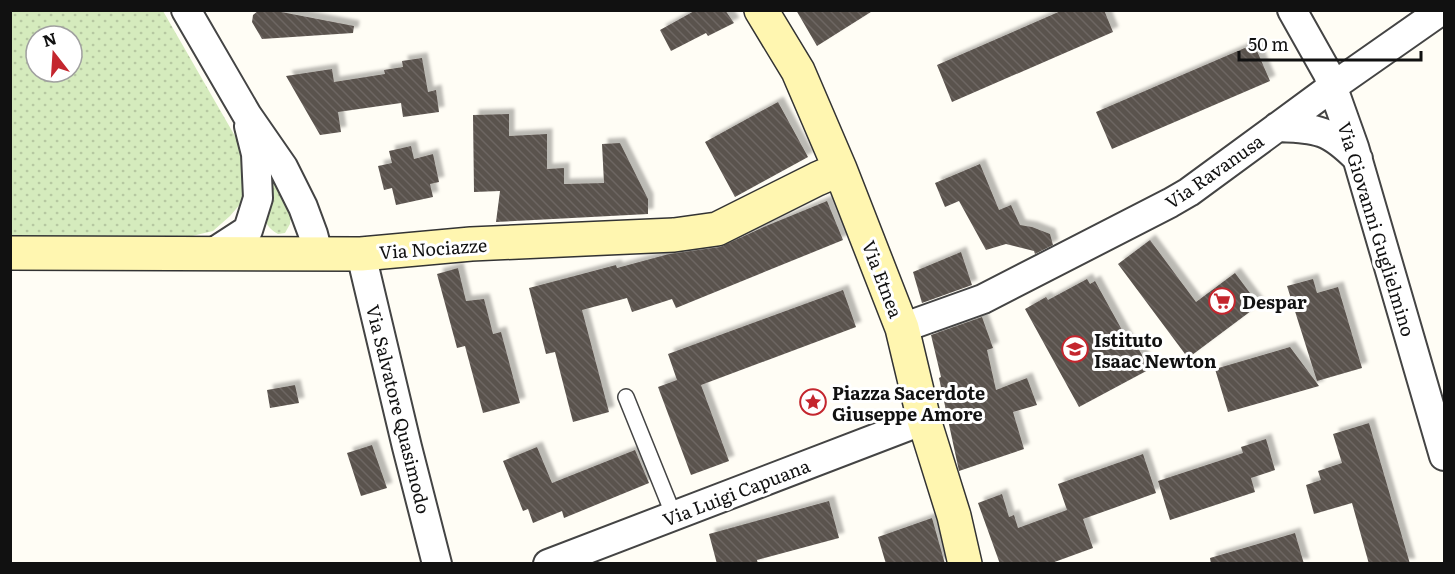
<svg xmlns="http://www.w3.org/2000/svg" width="1455" height="574" font-family="Literata,serif">
  <style>
    .grass { fill: url(#grass-dots); fill-rule: evenodd }
    .building { fill: url(#building-back-hatch); filter: url(#shadow) }
    .lines { fill: none; stroke-linecap: round; stroke-linejoin: round }
    .lane-casing { stroke: #444; stroke-width: 18 }
    .street-casing { stroke: #444; stroke-width: 32 }
    .secondary-casing { stroke: #333; stroke-width: 36 }
    .lane { stroke: #fff; stroke-width: 15 }
    .street { stroke: #fff; stroke-width: 28 }
    .secondary { stroke: #fff6b0; stroke-width: 33 }
    .labels { text-anchor: middle; dominant-baseline: central; stroke-width: 6; stroke-linejoin: round; paint-order: stroke }
    .street-label { font-size: 18px; fill: #111; stroke: #fff }
    .poi-label { font-size: 18px; font-weight: bold; fill: #111; stroke: #fff; text-anchor: start }
  </style>
  <defs>
    <pattern id="grass-dots" width="8" height="8" patternUnits="userSpaceOnUse" patternTransform="scale(1.5)"><rect width="8" height="8" fill="#d5ebbd"/><path d="M2 2h.1M6 6h.1" fill="none" stroke="#b6c8a1" stroke-width="1.8" stroke-linecap="round"/></pattern>
    <pattern id="building-back-hatch" width="6" height="6" patternUnits="userSpaceOnUse" patternTransform="scale(1.5)"><rect width="6" height="6" fill="#5a524d"/><path d="M-1 5l2 2M0 0l6 6M5-1l2 2" fill="none" stroke="#6d6662"/></pattern>
    <filter id="shadow"><feDropShadow dx="5.5" dy="-5.5" stdDeviation="1.5" flood-color="#0004"/></filter>
  </defs>
  <rect width="100%" height="100%" fill="#fffdf5"/>
  <path class="grass" d="M10 11H163L243 150 247 183 242 202 230 216 213 231 192 236 137 242 11 243ZM36 36H72V72H36Z
    M268 170 274 172 291 215 290 224 285 233 278 234C271 230 267 226 264 218Z"/>
  <path class="building" d="M259 10H271L354 26 353 33 262 39 252 22 253 15Z
    M696 10H725L734 23 708 36 706 33 671 51 660 30Z
    M796 10H874L817 46Z
    M1063 10H1104L1113 32 952 102 937 65Z
    M1254 44 1270 81 1112 149 1096 112Z
    M422 58 428 92 436 90 439 112 403 117 401 103 338 112 341 132 320 135 286 76 332 69 334 82 385 74 384 70 403 67 402 61Z
    M778 102 808 157 735 197 705 142Z
    M509 114V136L547 134V169L564 168V184L604 183 602 144 620 143 648 199V214L496 222 500 191 474 192 473 115Z
    M411 146 414 159 433 154 439 182 430 184 433 197 396 205 392 188 384 190 378 166 392 163 389 151Z
    M980 164 999 210 1011 205 1020 225 1032 227 1050 234 1053 245 1035 254 1034 251 1006 244 986 250 959 201 945 207 935 183Z
    M827 201 843 240 676 308 672 299 632 312 627 298 582 310 609 412 573 422 555 352 546 354 529 288 616 265 617 268 669 254 720 247 766 226Z
    M1150 240 1196 302 1235 273 1259 305 1188 358 1118 264Z
    M961 252 972 285 922 303 913 272Z
    M458 268 466 301 484 299 493 334 501 332 520 403 483 413 465 346 457 348 437 274Z
    M1087 279 1090 284 1095 281 1133 350 1138 348 1150 369 1079 407 1025 309 1046 297 1048 300Z
    M1313 279 1317 293 1338 287 1362 368 1317 381 1287 286Z
    M843 290 856 327 701 385 729 461 691 475 658 387 677 380 668 354Z
    M982 317 993 348 987 350 996 390 1027 378 1037 405 1013 412 1024 449 959 471 939 378 941 377 931 335Z
    M1290 347 1319 386 1228 412 1215 369Z
    M295 385 299 403 270 408 267 390Z
    M1369 423 1388 488 1410 564H1369L1352 503 1314 514 1306 485 1321 480 1318 471 1342 463 1333 434Z
    M1266 439 1275 470 1251 478 1255 492 1170 520 1158 481 1243 453 1241 447Z
    M372 445 387 488 361 496 347 453Z
    M537 447 552 483 635 450 649 483 564 518 562 511 533 523 528 509 523 511 503 461Z
    M1143 454 1156 493 1083 519 1093 548 1049 564H1000L978 503 1002 494 1009 517 1014 515 1018 528 1067 510 1058 484Z
    M829 501 839 538 757 560 758 564H717L709 534Z
    M932 518 945 564H886L878 537Z
    M1295 533 1304 564H1211L1210 558Z"/>
  <g class="lines">
    <g class="lane-casing">
      <path id="lane" d="M626 397 674 516"/>
    </g>
    <g class="street-casing">
      <path id="street" d="M186 10 247 115 283 167 303 207 313 234 318 253
        M1292 10 1328 74 1354 147 1444 456
        M1277 127C1319 129 1328 129 1358 159
        M211 254 248 230 258 198 256 154 249 126
        M361 254 407 447 437 564
        M902 328 983 299 1170 203 1189 192 1332 87 1442 10
        M548 564 924 420"/>
    </g>
    <g class="secondary-casing">
      <path id="secondary" d="M761 10 798 71 840 169 902 328 924 420 954 516 965 564
        M10 253 361 254 471 244 674 235 717 229 817 179 840 169"/>
    </g>
    <use href="#lane" class="lane"/>
    <use href="#street" class="street"/>
    <use href="#secondary" class="secondary"/>
  </g>
  <defs>
    <g id="supermarket-ring" transform="scale(1.35)"><circle r="9.5" fill="#fff" stroke="#c4262e" stroke-width="1.5"/><path d="M-6-5.5h2.5l.6 2H6L4.5 2H-2.5L-4.4-4H-6ZM-1.5 3.2a1.3 1.3 0 1 0 .1 0ZM3 3.2a1.3 1.3 0 1 0 .1 0Z" fill="#c4262e"/></g>
    <g id="school-ring" transform="scale(1.35)"><circle r="9.5" fill="#fff" stroke="#c4262e" stroke-width="1.5"/><path d="M0-5L7-2L0 1L-7-2ZM-4 1L0 2.5L4 1V4Q0 6-4 4Z" fill="#c4262e"/></g>
    <g id="sight-ring" transform="scale(1.35)"><circle r="9.5" fill="#fff" stroke="#c4262e" stroke-width="1.5"/><path d="M0-6L1.8-2.2L6-1.7L2.9 1.2L3.7 5.4L0 3.3L-3.7 5.4L-2.9 1.2L-6-1.7L-1.8-2.2Z" fill="#c4262e"/></g>
  </defs>
  <g fill-rule="evenodd">
    <use href="#supermarket-ring" x="1222" y="301"/>
    <use href="#school-ring" x="1075" y="349"/>
    <use href="#sight-ring" x="813" y="402"/>
  </g>
  <g class="labels">
    <g class="street-label">
      <text transform="translate(1214 171) rotate(-35)">Via Ravanusa</text>
      <text transform="translate(1377 229) rotate(73)">Via Giovanni Guglielmino</text>
      <text transform="translate(433 248) rotate(-4)">Via Nociazze</text>
      <text transform="translate(883 279) rotate(69)">Via Etnea</text>
      <text transform="translate(399 409) rotate(76)">Via Salvatore Quasimodo</text>
      <text transform="translate(736 492) rotate(-21)">Via Luigi Capuana</text>
    </g>
    <g class="poi-label">
      <text x="1242" y="301">Despar</text>
      <text x="1094" y="339">Istituto<tspan x="1094" dy="21">Isaac Newton</tspan></text>
      <text x="832" y="392">Piazza Sacerdote<tspan x="832" dy="21">Giuseppe Amore</tspan></text>
    </g>
  </g>
  <rect width="1455" height="574" fill="none" stroke="#111111" stroke-width="24"/>
  <g transform="translate(54 54) rotate(343)"><circle r="28" fill="#ffffff" stroke="#a0a0a0" stroke-width="1.5"/>
  <path d="M0-4.5L10 22L0 15L-10 22Z" fill="#c4262e"/>
  <text y="-9" font-size="16" font-weight="bold" text-anchor="middle" fill="#111111">N</text>
  </g>
  <path d="M1239 51v9h182v-9" fill="none" stroke="#111111" stroke-width="3"/>
  <text x="1248" y="51" font-size="18" fill="#111111" stroke="#ffffff" stroke-width="4.5" paint-order="stroke">50 m</text>
</svg>
